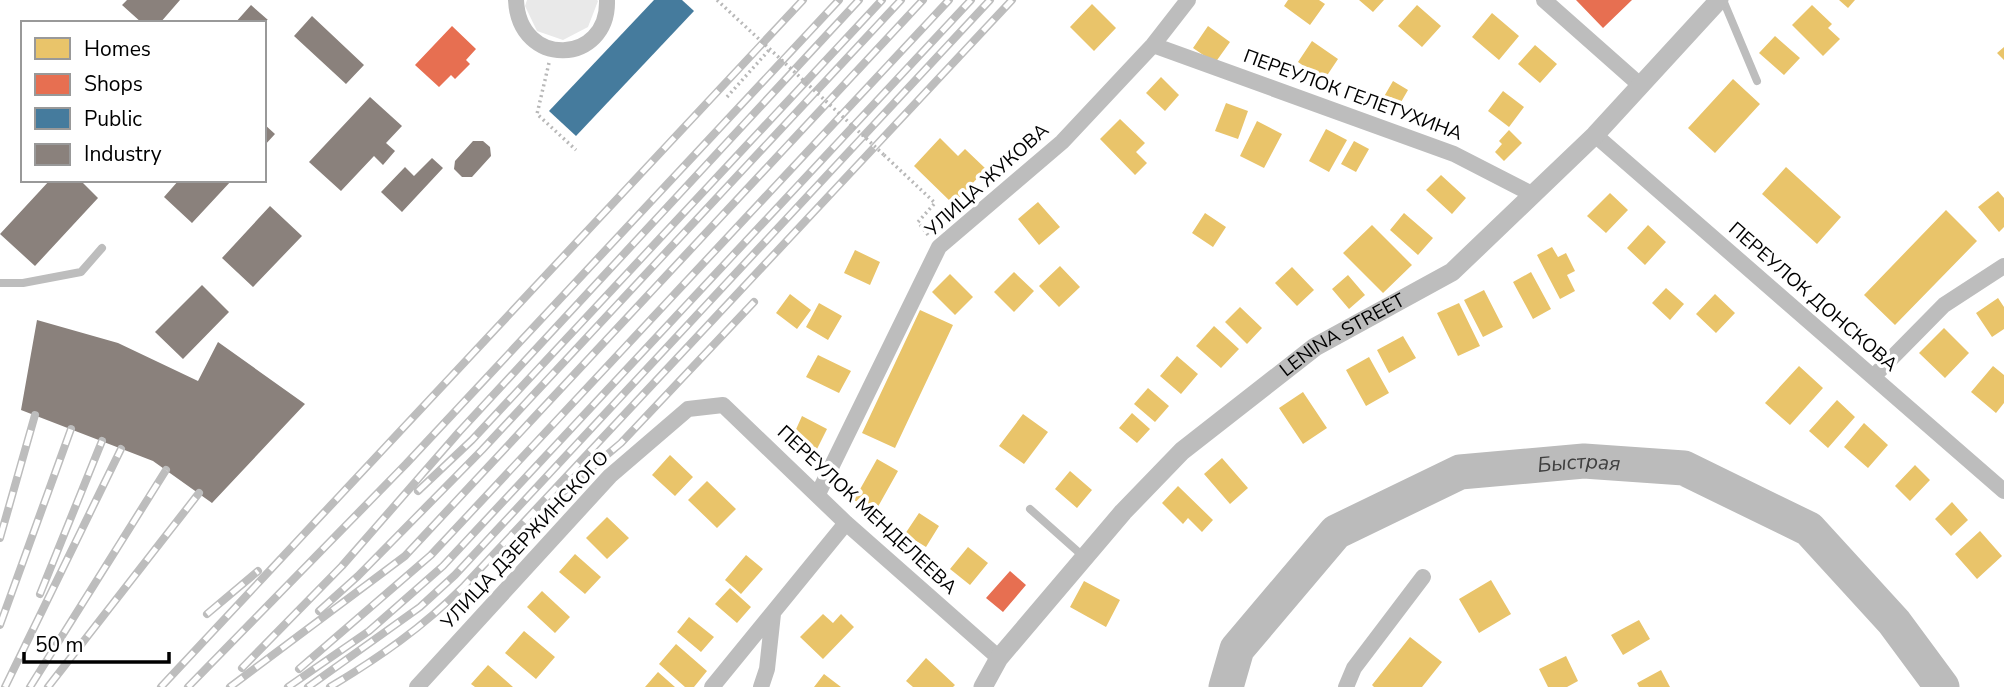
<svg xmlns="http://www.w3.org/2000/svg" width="2004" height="687" font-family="'Nunito Sans',sans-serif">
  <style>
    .green { fill: #e9e9e9 }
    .homes { fill: #e9c46a }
    .shops { fill: #e76f51 }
    .public { fill: #457b9d }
    .industry { fill: #8a817c }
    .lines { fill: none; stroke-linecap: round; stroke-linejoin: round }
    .river { stroke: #bbb; stroke-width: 35 }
    .path { stroke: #b8b8b8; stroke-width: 3.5; stroke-dasharray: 2 3.5; stroke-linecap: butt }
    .service { stroke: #bdbdbd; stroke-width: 8 }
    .minor { stroke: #bdbdbd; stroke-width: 16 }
    .tertiary { stroke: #bdbdbd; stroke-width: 19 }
    .rail-casing { stroke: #bdbdbd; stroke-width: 8 }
    .rail { stroke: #fff; stroke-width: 5; stroke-dasharray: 16; stroke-linecap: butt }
    .path-bridge { stroke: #b8b8b8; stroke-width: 3.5; stroke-dasharray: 2 3.5; stroke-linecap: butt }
    .labels { text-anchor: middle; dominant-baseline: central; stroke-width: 7; stroke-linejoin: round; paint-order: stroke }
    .street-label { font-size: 19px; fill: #000; stroke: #fff }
    .water-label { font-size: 21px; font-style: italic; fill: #3f3f3f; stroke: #fff }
  </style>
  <rect width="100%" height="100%" fill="#fff"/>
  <path class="green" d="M527 0H597L598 1 588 27 563 40 537 31 525 6Z"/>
  <path class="homes" d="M1288 0H1319L1325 4 1310 25 1284 6Z
    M1359 0H1384L1373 12Z
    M1839 0H1855L1848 8Z
    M1092 4 1116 28 1094 51 1070 27Z
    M1417 5 1441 26 1422 47 1398 26Z
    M1812 5 1832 24 1828 28 1840 39 1823 56 1792 25Z
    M1492 13 1519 36 1499 60 1472 37Z
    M1208 26 1230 42 1215 63 1193 48Z
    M1775 36 1800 58 1784 75 1759 53Z
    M1312 41 1338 59 1324 80 1298 62Z
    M1535 45 1557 64 1540 83 1518 64Z
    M2004 47V60L1997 53Z
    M1161 77 1179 95 1165 111 1146 93Z
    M1733 79 1760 104 1715 153 1688 128Z
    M1393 81 1408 90 1397 109 1382 100Z
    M1503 91 1524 107 1509 127 1488 111Z
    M1226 103 1248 111 1238 139 1215 131Z
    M1120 119 1145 143 1136 152 1147 163 1135 175 1100 139Z
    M1257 121 1282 134 1264 168 1240 156Z
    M1326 129 1347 140 1329 172 1309 161Z
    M1509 130 1522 143 1504 161 1495 152 1502 144 1499 141Z
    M940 138 958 156 965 149 986 169 953 204 914 166Z
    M1354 141 1369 149 1356 172 1341 164Z
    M1786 167 1841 217 1817 244 1762 194Z
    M1441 175 1466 198 1452 214 1426 190Z
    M1998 191 2004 198V227L1999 232 1978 207Z
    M1610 193 1628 210 1606 233 1587 216Z
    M1038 202 1060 227 1039 245 1018 219Z
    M1946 210 1977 241 1895 325 1864 295Z
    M1205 213 1226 227 1213 247 1192 233Z
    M1404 213 1433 238 1418 255 1390 230Z
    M1372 225 1412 265 1383 293 1343 253Z
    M1648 225 1666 242 1645 265 1627 248Z
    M1552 247 1558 257 1566 253 1575 271 1567 275 1575 291 1560 299 1537 255Z
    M855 250 880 262 870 285 844 273Z
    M1060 266 1080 287 1059 307 1039 286Z
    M1292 267 1314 290 1297 306 1275 283Z
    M1014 272 1034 291 1014 312 994 292Z
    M1531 272 1551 309 1533 319 1513 282Z
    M950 274 973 297 955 315 932 292Z
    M1348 275 1365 295 1349 309 1332 289Z
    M1666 288 1684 304 1670 320 1652 303Z
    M1484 290 1503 327 1483 337 1464 300Z
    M790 294 811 310 797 329 776 313Z
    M1715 294 1735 313 1716 333 1696 314Z
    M1998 298 2004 307V329L1992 337 1976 313Z
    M819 303 842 316 828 340 806 327Z
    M1459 303 1480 346 1458 356 1437 313Z
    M1240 307 1262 328 1247 344 1225 322Z
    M920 310 953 325 895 448 862 433Z
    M1214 326 1239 349 1221 368 1196 346Z
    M1944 328 1969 353 1945 378 1919 353Z
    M1403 336 1416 358 1389 373 1377 350Z
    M818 355 851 371 839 393 806 377Z
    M1177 356 1198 374 1181 394 1160 376Z
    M1369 357 1389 393 1366 406 1346 370Z
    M1799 366 1823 388 1790 425 1765 403Z
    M1993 366 2004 375V403L1996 413 1971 392Z
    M1148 388 1169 406 1155 422 1134 404Z
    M1303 392 1327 428 1303 444 1279 408Z
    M1837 400 1855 417 1828 448 1809 431Z
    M1132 413 1150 429 1137 443 1119 428Z
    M1023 414 1048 432 1024 464 999 446Z
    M802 416 827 429 817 449 793 436Z
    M1864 423 1888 445 1868 468 1844 447Z
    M670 455 693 477 675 496 652 475Z
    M1222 458 1248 488 1230 504 1204 474Z
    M877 459 898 471 875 512 854 500Z
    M1915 465 1930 480 1910 501 1895 486Z
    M1070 471 1092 490 1077 508 1055 489Z
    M707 481 736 509 717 528 688 500Z
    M1178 486 1213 520 1202 532 1188 518 1183 524 1162 503Z
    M1952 502 1968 520 1951 536 1935 519Z
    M919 513 939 526 926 547 905 534Z
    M607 517 629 538 607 559 586 538Z
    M1980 531 2002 556 1977 579 1955 554Z
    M968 547 988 563 970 585 950 569Z
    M575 554 601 577 585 594 559 572Z
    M746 555 763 569 741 594 725 580Z
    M1491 580 1511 614 1479 633 1459 599Z
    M1084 581 1120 600 1106 627 1070 607Z
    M730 588 751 607 737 623 715 604Z
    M542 591 570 617 555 633 527 607Z
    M823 614 833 623 841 614 854 627 823 659 800 637Z
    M689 617 714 637 701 652 677 632Z
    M1639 620 1650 639 1623 655 1611 635Z
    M524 631 555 657 536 679 505 653Z
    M1410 637 1442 662 1422 687H1374L1372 685Z
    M676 644 707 671 694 687H685L659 664Z
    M1566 656 1578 681 1567 687H1548L1539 669Z
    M926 658 955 685 953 687H913L906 681Z
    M488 665 513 687H475L471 684Z
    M1661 670 1670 687H1639L1637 683Z
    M658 672 675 687H645Z
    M824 674 841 687H814Z"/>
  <path class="shops" d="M1576 0H1632L1603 28Z
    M452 26 476 49 466 60 470 64 455 79 451 75 439 87 415 65Z
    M1010 571 1026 585 1003 612 986 598Z"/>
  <path class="public" d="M654 0H682L694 11 576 136 549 111Z"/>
  <path class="industry" d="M127 0H180L160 23H142L122 5Z
    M251 5 268 20 235 23Z
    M312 16 364 65 346 84 294 36Z
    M370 97 402 126 386 143 395 151 383 165 374 156 341 191 309 162Z
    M264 124 275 134 264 146Z
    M473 141H483L490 147 491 156 472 177H462L454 169 455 161Z
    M432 158 443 168 402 212 381 192 405 167 414 176Z
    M50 180H80L98 198 35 266 0 234Z
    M179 180H232L192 223 164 197Z
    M270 206 302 236 253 287 222 258Z
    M202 285 229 312 183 359 155 332Z
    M37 320 118 343 198 381 218 342 305 404 212 503 153 461 21 410Z"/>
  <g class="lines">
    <path class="river" id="s1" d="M1226 687 1237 649 1336 532 1460 472 1584 461 1684 468 1809 529 1894 622 1942 687"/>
    <path class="path" d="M717 0 733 15
      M549 63 537 114 576 150
      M727 97 770 49
      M884 155 935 203 918 222 928 235"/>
    <path class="service" d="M1723 0 1757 81
      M0 283H23L81 272 102 248
      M1030 509 1084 557"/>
    <path class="minor" d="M516 0C519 69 609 65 607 0
      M1544 0 1640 85
      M1153 45 1454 154 1534 195
      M1595 135 2004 491
      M1873 377 1944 305 2004 266
      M818 494 939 247 1062 142 1153 45 1188 0
      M417 687 610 476 688 409 723 405 846 523 999 658
      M712 687 846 523
      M761 687 767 669 773 614
      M1346 687 1354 668 1423 577"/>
    <path class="tertiary" id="s2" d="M983 687 999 658 1123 512 1182 451 1315 347 1452 272 1595 135 1719 0"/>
    <g class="rail-casing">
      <path id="rail" d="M418 491 472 440 882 0
        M563 492 621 443 754 302
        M0 538 35 415
        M40 594 102 441
        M319 611 358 576 482 450 901 0
        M207 614 258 571
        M0 625 71 429
        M242 668 342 566 459 432 859 0
        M299 669 431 555 949 0
        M5 687 121 449
        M30 687 166 470
        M48 687 199 493
        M161 687 803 0
        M188 687 406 464 839 0
        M230 687 405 556 923 0
        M288 687 369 631 443 566 971 0
        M308 687 420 607 455 575 990 0
        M330 687C380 657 423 627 464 586L1012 0"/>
    </g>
    <use href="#rail" class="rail"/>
    <path class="path-bridge" d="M733 15 884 155"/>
  </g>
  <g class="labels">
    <g class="street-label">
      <text transform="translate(1353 95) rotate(20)">ПЕРЕУЛОК ГЕЛЕТУХИНА</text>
      <text transform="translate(987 180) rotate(-42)">УЛИЦА ЖУКОВА</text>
      <text transform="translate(1813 297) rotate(41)">ПЕРЕУЛОК ДОНСКОВА</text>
      <text stroke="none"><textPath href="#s2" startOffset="508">LENINA STREET</textPath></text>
      <text transform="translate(867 510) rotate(43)">ПЕРЕУЛОК МЕНДЕЛЕЕВА</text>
      <text transform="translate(525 540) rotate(-47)">УЛИЦА ДЗЕРЖИНСКОГО</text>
    </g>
    <g class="water-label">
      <text stroke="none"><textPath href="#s1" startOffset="450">Быстрая</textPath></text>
    </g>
  </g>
  <rect x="21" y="21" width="245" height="161" fill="#ffffff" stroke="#999999" stroke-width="2"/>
  <rect x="35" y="38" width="35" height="21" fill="#e9c46a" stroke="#999999" stroke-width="2"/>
  <text x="84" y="56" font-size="21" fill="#000000">Homes</text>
  <rect x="35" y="74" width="35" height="21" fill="#e76f51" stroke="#999999" stroke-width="2"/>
  <text x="84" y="91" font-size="21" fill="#000000">Shops</text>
  <rect x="35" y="108" width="35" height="21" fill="#457b9d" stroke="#999999" stroke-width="2"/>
  <text x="84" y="126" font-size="21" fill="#000000">Public</text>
  <rect x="35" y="144" width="35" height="21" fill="#8a817c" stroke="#999999" stroke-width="2"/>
  <text x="84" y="161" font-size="21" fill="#000000">Industry</text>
  <path d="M24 652v10h145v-10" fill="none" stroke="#000000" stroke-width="3.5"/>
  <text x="35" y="652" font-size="21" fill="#000000" stroke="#ffffff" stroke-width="5" paint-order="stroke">50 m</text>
</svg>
